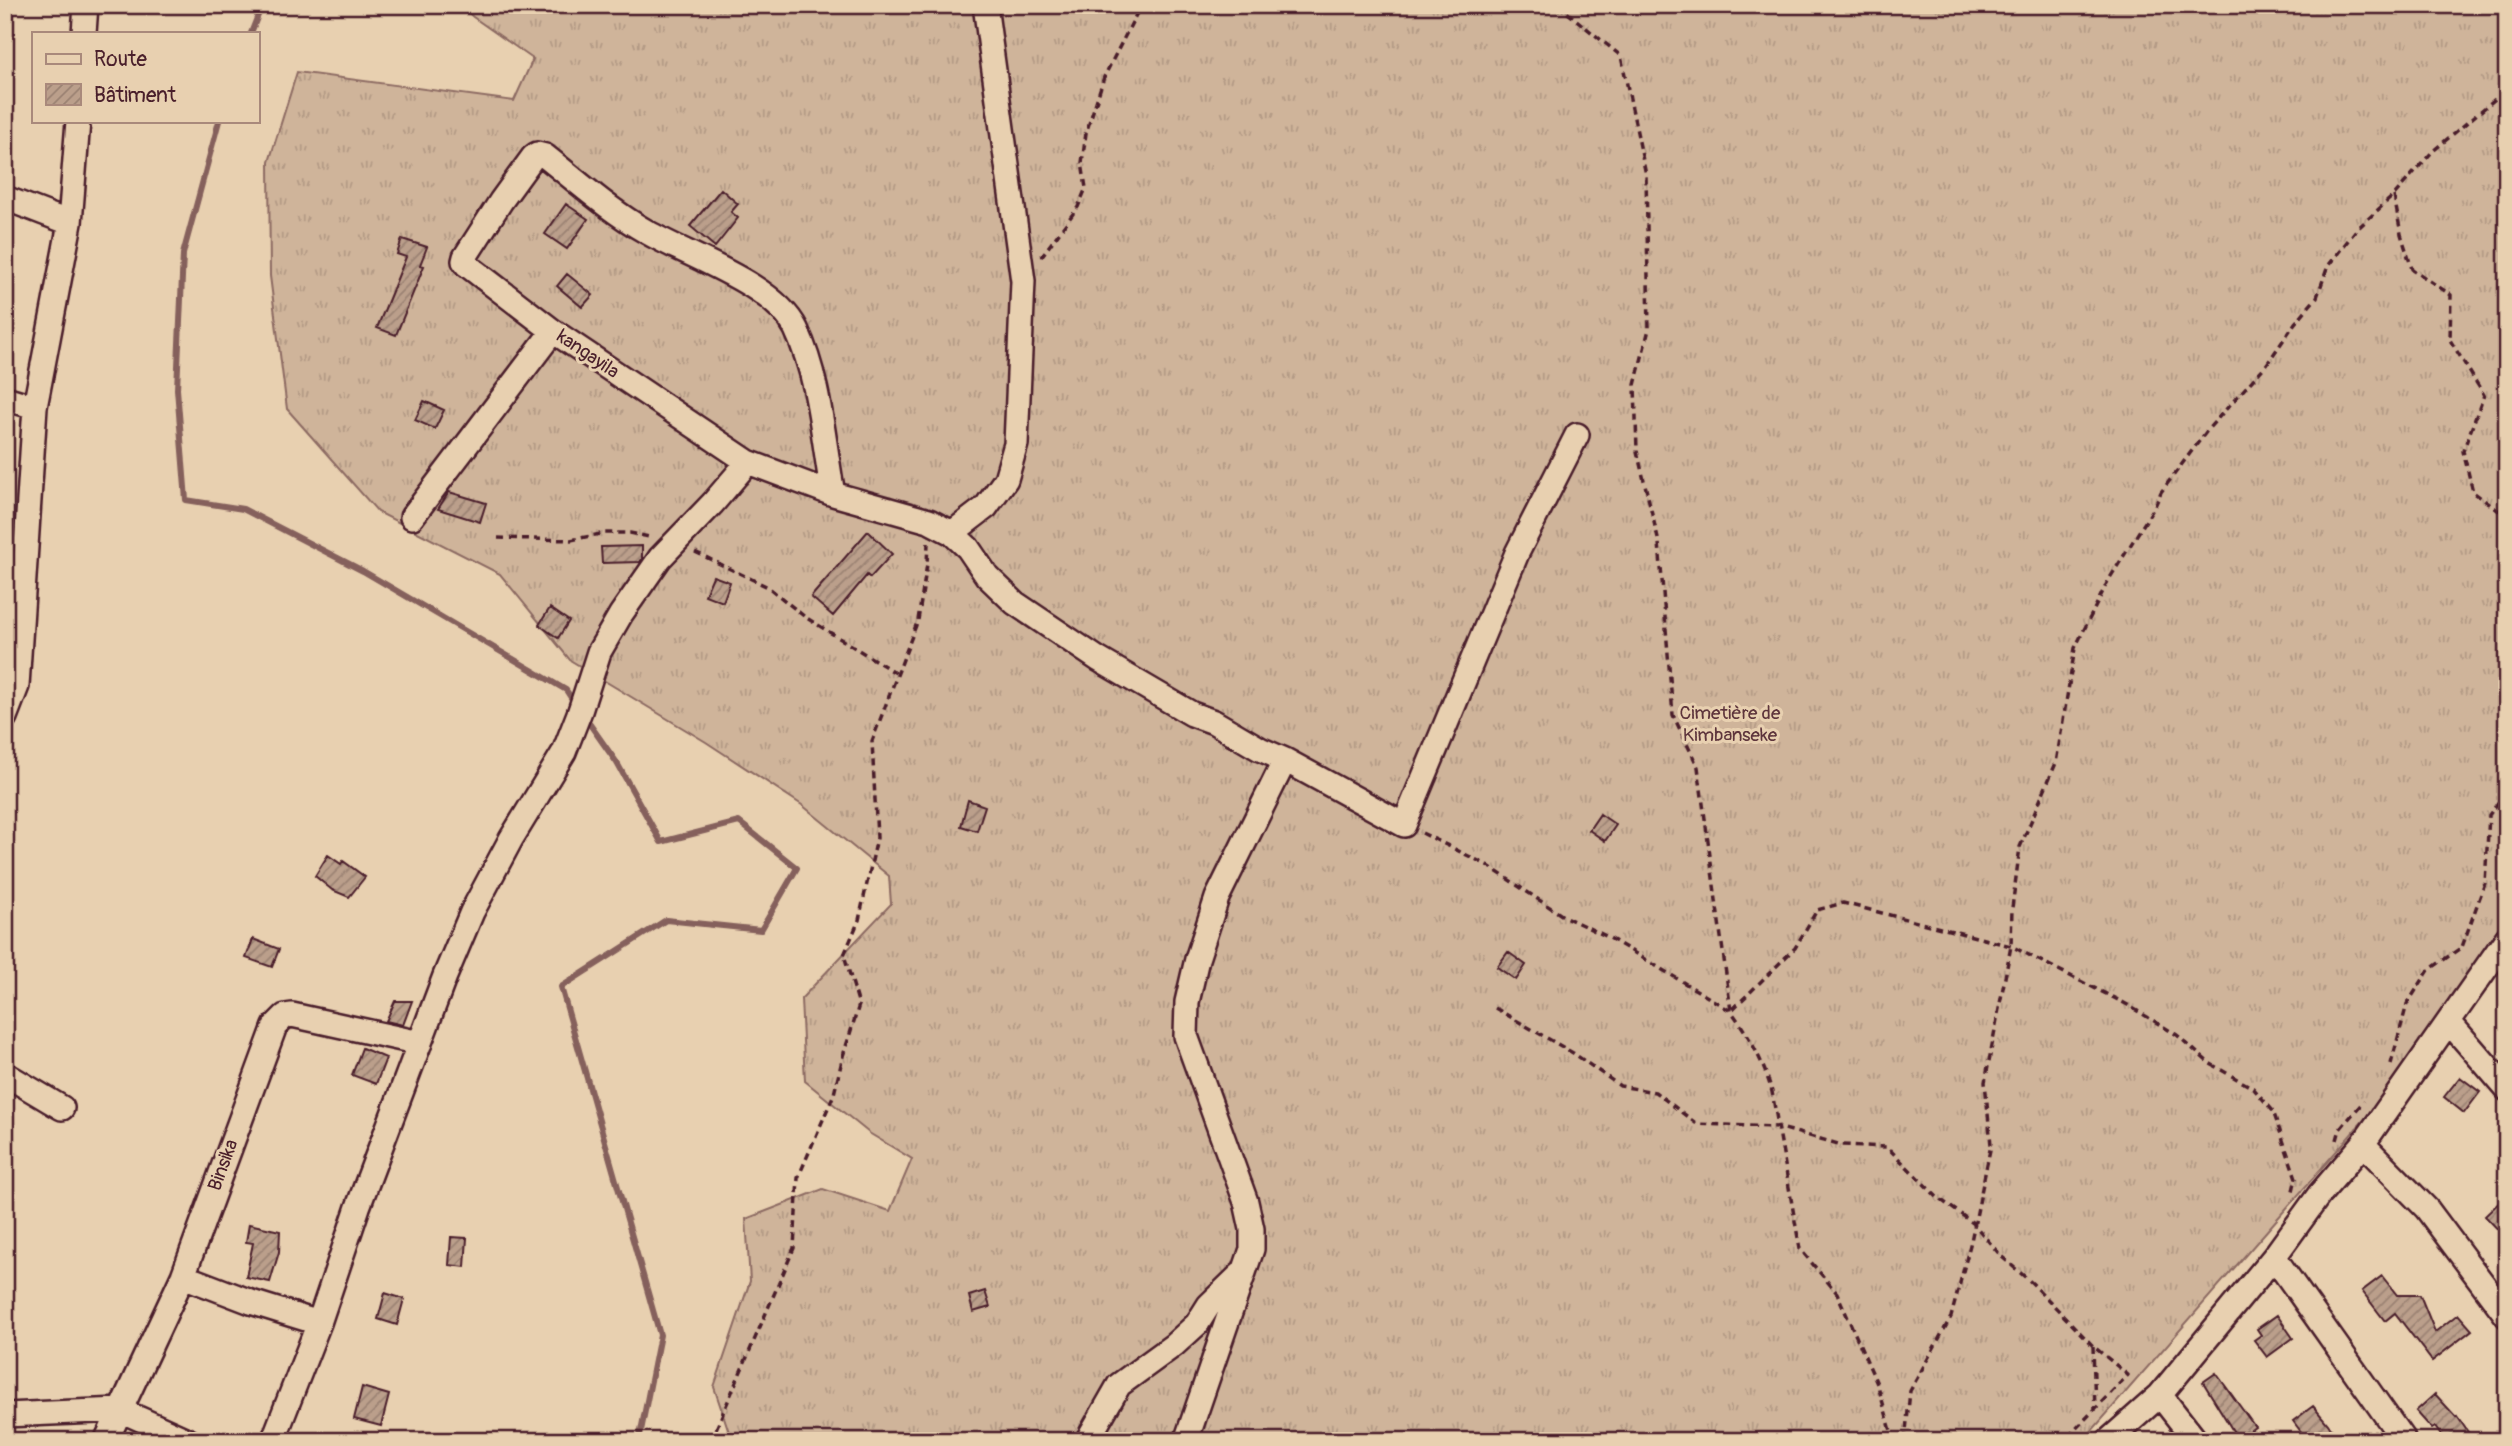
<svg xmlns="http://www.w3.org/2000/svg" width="2512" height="1446" font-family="Pangolin,sans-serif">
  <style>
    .grass { fill: url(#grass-tufts); stroke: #8c6a62; stroke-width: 2 }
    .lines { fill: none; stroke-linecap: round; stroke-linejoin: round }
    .stream { stroke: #85605c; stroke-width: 6 }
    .building { fill: url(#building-hatch); stroke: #4a1f2b; stroke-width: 2 }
    .street-casing { stroke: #4a1f2b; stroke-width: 28 }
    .path { stroke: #4a1f2b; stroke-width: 3.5; stroke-dasharray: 7 5; stroke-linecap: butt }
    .street { stroke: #e8d0b0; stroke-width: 23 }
    .labels { text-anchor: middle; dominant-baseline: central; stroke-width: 6; stroke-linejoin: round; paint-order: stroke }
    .street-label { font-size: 19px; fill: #4a1f2b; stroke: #e8d0b0 }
    .park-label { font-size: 19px; fill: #5e353c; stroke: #e8d0b0 }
  </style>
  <defs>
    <pattern id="grass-tufts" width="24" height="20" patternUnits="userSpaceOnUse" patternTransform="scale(1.75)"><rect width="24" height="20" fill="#cfb49a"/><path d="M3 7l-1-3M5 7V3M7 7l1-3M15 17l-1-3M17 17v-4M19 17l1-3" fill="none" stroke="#b39a85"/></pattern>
    <pattern id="building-hatch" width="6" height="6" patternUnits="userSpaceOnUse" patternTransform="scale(1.75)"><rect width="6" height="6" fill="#bb9f8b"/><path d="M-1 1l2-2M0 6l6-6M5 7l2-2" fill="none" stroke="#9a8172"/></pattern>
  </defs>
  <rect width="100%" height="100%" fill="#e8d0b0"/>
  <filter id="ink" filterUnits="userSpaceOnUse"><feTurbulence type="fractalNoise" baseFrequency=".0143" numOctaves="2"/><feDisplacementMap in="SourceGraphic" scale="14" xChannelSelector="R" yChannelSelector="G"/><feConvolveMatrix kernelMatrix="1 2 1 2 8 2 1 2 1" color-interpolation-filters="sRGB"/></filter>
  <g filter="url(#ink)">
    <path class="grass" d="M460 5H2507V956L2083 1441H732L714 1387 750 1281 746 1219 823 1189 890 1211 912 1159 869 1133 805 1081 801 999 891 904 889 876 802 805 706 742 570 660 500 574 378 512 287 409 270 276 269 162 297 72 514 101 533 59 473 17Z"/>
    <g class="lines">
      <path class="stream" d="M251 33 262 5
        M219 121 183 254 177 389 186 500 243 509 363 571 566 690 575 704
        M584 716 617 763 661 842 739 822 797 868 761 930 666 920 561 987 660 1335 639 1441"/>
    </g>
    <path class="building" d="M721 189 738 204 731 212 738 218 715 247 690 226Z
      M566 204 588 219 567 249 545 234Z
      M402 239 427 247 420 265 424 266 396 335 377 328 406 257 397 254Z
      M567 274 593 295 582 307 557 286Z
      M424 401 444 410 435 429 415 420Z
      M449 492 486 503 480 522 438 509Z
      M868 531 892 554 870 578 867 575 833 616 811 597Z
      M642 546V559L640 562 602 563 601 547Z
      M713 576 730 582 723 602 705 595Z
      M550 608 569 621 558 638 539 625Z
      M968 800 985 806 977 831 961 826Z
      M1600 814 1616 825 1605 841 1589 830Z
      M328 855 341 864 343 861 365 877 349 897 332 890 315 876Z
      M253 939 279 949 272 967 246 958Z
      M1508 952 1526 965 1516 980 1497 967Z
      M395 1001H412L403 1025 386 1021Z
      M362 1048 386 1058 376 1084 352 1075Z
      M2460 1077 2480 1092 2464 1113 2444 1097Z
      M2507 1195V1239L2485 1216Z
      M249 1224 280 1231 279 1252 270 1282 246 1277 253 1243 246 1242Z
      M451 1237 467 1238 465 1267 449 1265Z
      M2382 1276 2397 1295H2420L2435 1332 2458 1314 2472 1330 2432 1361 2395 1313 2385 1321 2362 1291Z
      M985 1291 990 1307 973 1312 969 1296Z
      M385 1293 404 1299 397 1325 378 1319Z
      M2277 1315 2293 1338 2267 1357 2254 1340 2261 1335 2257 1329Z
      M2216 1373 2255 1427 2238 1439 2203 1382Z
      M362 1387 389 1395 381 1426 354 1419Z
      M2435 1394 2456 1417 2457 1416 2474 1441H2445L2435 1427 2432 1429 2416 1411Z
      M2313 1406 2328 1424 2339 1441H2308L2293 1421Z"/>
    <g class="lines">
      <g class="street-casing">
        <path id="street" d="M84 33 86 5
          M5 198 70 223
          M5 398 35 407
          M833 494C823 440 820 380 796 329 774 284 688 256 647 232 610 211 578 182 545 156L537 154 533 157 501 201 465 257 464 261 467 265 553 331 748 462 833 494 929 521 952 533 968 548 987 576 1015 603 1098 659 1192 714 1214 722 1260 749 1285 760 1404 825 1517 553 1577 435
          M412 517 553 331
          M952 533 986 507 1006 479 1016 444 1023 281 985 5
          M5 717 17 686 35 407 70 223 78 121
          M2449 1022 2507 1089
          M5 1074 62 1108
          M2363 1144 2427 1209 2507 1316
          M2274 1257 2404 1441
          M183 1276 251 1302 319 1323
          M2160 1395 2196 1441
          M5 1415 120 1410 189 1441
          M106 1441 183 1276 275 1026 285 1016 292 1015 420 1043
          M273 1441 319 1323 358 1207 445 976 472 912 511 839 564 752 580 711 599 652 621 614 660 558 713 503 748 462
          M1087 1441 1119 1385 1174 1345 1197 1324 1209 1305 1240 1275
          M1186 1441 1252 1249V1229L1246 1202 1186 1036 1187 1002 1197 959 1217 898 1285 760
          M2108 1441 2160 1395 2274 1257 2319 1195 2363 1144 2507 938"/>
      </g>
      <path class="path" d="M1558 5 1621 56 1646 175 1649 329 1635 385 1637 451 1659 543 1673 715 1698 767 1731 1011C1749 1035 1764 1063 1772 1092L1800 1249 1837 1293 1878 1386 1894 1441
        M2394 196 2401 234 2412 269 2451 295 2450 340 2484 395 2463 451 2473 492 2499 511 2507 534
        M1041 257 1078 207 1086 188 1082 163 1086 133 1104 77 1141 5
        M498 538 571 540 605 533H630L649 537
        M695 552 768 587 805 617 899 675
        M1422 833 1487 865 1563 916 1608 937 1731 1011 1795 948 1817 910 1843 903 2011 946 2126 1004 2177 1035 2209 1063 2253 1088 2273 1111 2296 1178 2292 1195
        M1495 1008 1573 1053 1620 1086 1655 1092 1697 1124 1777 1127 1842 1145 1887 1147 1937 1197 1973 1223 2001 1256 2032 1283 2093 1346 2128 1375 2064 1441
        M2391 1064 2407 1004 2429 970 2462 947 2485 883 2489 815 2507 790
        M2337 1140 2340 1129 2364 1101
        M2093 1346 2095 1411
        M716 1429 794 1248 798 1178 834 1094 843 1056 859 1005 844 955 859 920 877 838 872 741 918 620 927 564 928 543
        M1905 1441 1910 1391 1951 1317 1971 1241 1991 1145 1985 1082 2011 946 2012 908 2020 847 2056 763 2075 648 2108 581 2155 506 2161 492 2209 428 2267 364 2295 323 2317 297 2328 266 2356 230 2394 195 2433 151 2507 89"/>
      <use href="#street" class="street"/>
    </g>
  </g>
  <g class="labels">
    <g class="street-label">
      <text transform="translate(588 354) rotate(34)">kangayila</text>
      <text transform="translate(223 1165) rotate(-70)">Binsika</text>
    </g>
    <g class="park-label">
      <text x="1730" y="713">Cimetière de<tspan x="1730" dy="22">Kimbanseke</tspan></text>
    </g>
  </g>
  <rect width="2512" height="1446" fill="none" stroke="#e8d0b0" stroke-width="28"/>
  <rect x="14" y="14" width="2484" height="1418" fill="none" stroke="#4a1f2b" stroke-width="2.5" filter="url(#ink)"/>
  <rect x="32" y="32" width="228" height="91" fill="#e8d0b0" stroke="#a9897b" stroke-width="2"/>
  <rect x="46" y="54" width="35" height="10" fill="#e8d0b0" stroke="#a9897b" stroke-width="2"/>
  <text x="94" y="66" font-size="21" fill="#4a1f2b">Route</text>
  <rect x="46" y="84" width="35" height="21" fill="url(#building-hatch)" stroke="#a9897b" stroke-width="2"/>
  <text x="94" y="102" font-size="21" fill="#4a1f2b">Bâtiment</text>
</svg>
